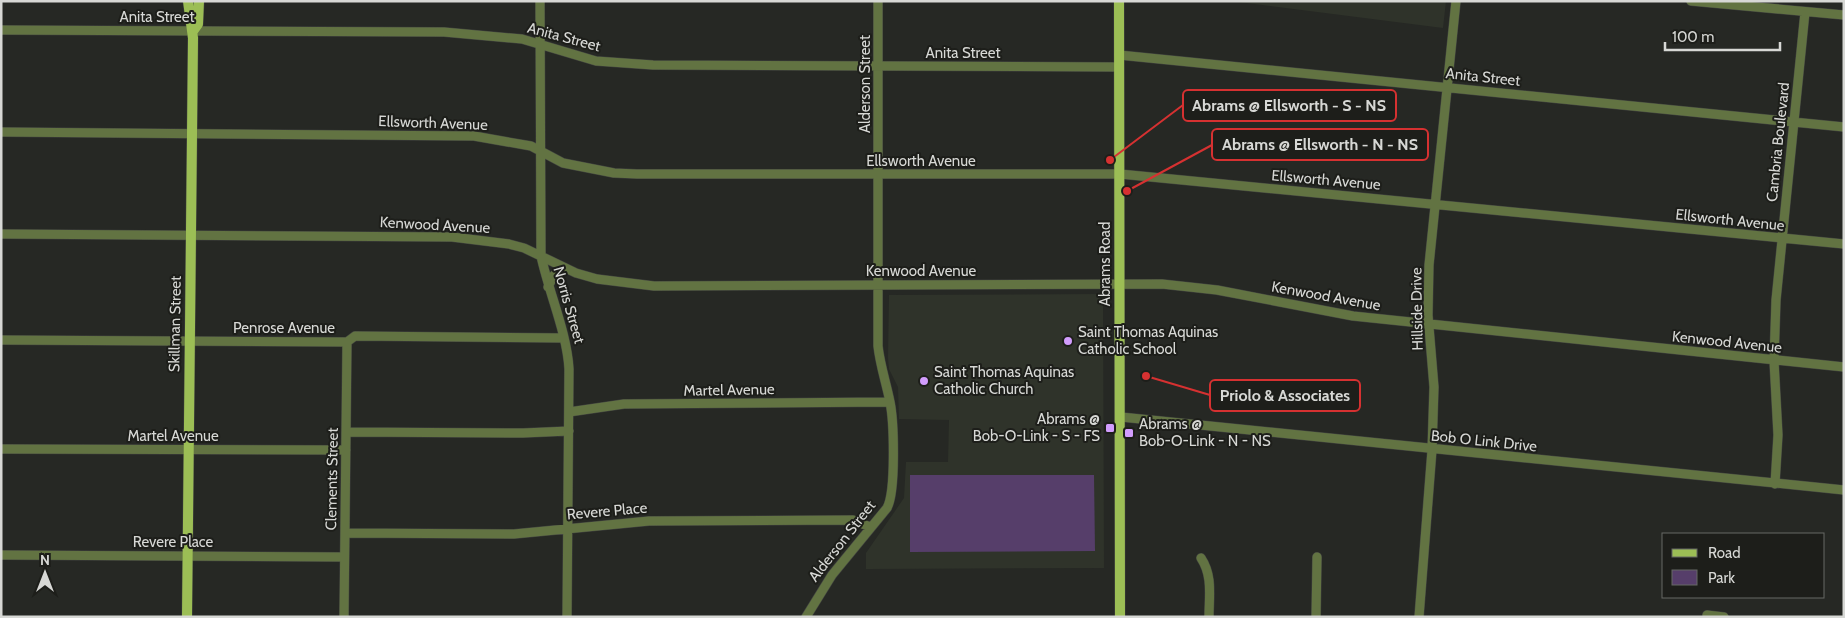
<svg xmlns="http://www.w3.org/2000/svg" width="1845" height="618" font-family="Cabin,sans-serif">
  <style>
    .built { fill: #2f332a }
    .green { fill: #563e6a }
    .lines { fill: none; stroke-linecap: round; stroke-linejoin: round }
    .minor-casing { stroke: #424440; stroke-width: 10 }
    .major-casing { stroke: #424440; stroke-width: 11 }
    .minor { stroke: #627342; stroke-width: 9 }
    .major { stroke: #9cbe55; stroke-width: 10 }
    .poi-dot { fill: #d29dfd; stroke: #1d1e1a; stroke-width: 2 }
    .labels { text-anchor: middle; dominant-baseline: central; stroke-width: 4; stroke-linejoin: round; paint-order: stroke }
    .street-label { font-size: 15px; fill: #d7d8d5; stroke: #1d1e1a }
    .poi-label { font-size: 15px; fill: #d7d8d5; stroke: #1d1e1a; text-anchor: start }
    .leader { fill: none; stroke: #d63131; stroke-width: 2 }
    .callout-dot { fill: #d63131; stroke: #1d1e1a; stroke-width: 2 }
    .callout { fill: #1d1e1a; stroke: #d63131; stroke-width: 2 }
    .callout-label { font-size: 16px; text-anchor: middle; font-weight: bold; fill: #d7d8d5 }
  </style>
  <rect width="100%" height="100%" fill="#262824"/>
  <path class="built" d="M1231 1H1446L1443 28Z
    M1103 294 1104 568 866 569V553L904 498 906 462H948L949 420 899 419 898 387 889 369 888 358 889 295Z"/>
  <path class="green" d="M910 475H1094L1095 551 910 552Z"/>
  <g class="lines">
    <g class="minor-casing">
      <path id="minor" d="M540 1 541 256C549 293 567 333 569 369L567 617
        M1691 1 1844 15
        M1 30 444 32 522 39 596 61 653 65 1119 67
        M1119 55 1844 127
        M1 132 474 136 531 146 563 163 614 173 637 174H1120L1844 244
        M1 234 452 237 509 244 524 248 576 273 597 279 654 286 1162 284 1217 290 1353 316 1844 367
        M548 287 554 275 564 269
        M1 340 347 342 355 336 564 338
        M569 412 624 404 890 402
        M1121 417 1844 490
        M346 432 523 433 569 431
        M1 449 346 450
        M1775 484 1778 435 1774 361 1776 300 1805 12
        M345 533 514 534 649 521 853 520 870 527
        M1 555 344 557
        M1201 558C1213 576 1209 596 1209 617
        M1707 615 1724 617
        M344 617 347 342
        M806 617 832 575 887 508C896 492 894 422 890 402 886 382 880 365 878 346V1
        M1316 617 1317 557
        M1419 617 1432 450 1434 387 1428 315 1429 265 1456 1"/>
    </g>
    <g class="major-casing">
      <path id="major" d="M1119 1 1120 617
        M193 31 198 24 199 1
        M187 617 193 38 188 1"/>
    </g>
    <use href="#minor" class="minor"/>
    <use href="#major" class="major"/>
  </g>
  <g class="poi-dot">
    <circle cx="1068" cy="341" r="5"/>
    <circle cx="924" cy="381" r="5"/>
    <rect x="1105" y="423" width="10" height="10" rx="2.5"/>
    <rect x="1124" y="428" width="10" height="10" rx="2.5"/>
  </g>
  <g class="labels">
    <g class="street-label">
      <text x="157" y="17">Anita Street</text>
      <text transform="translate(564 37) rotate(15)">Anita Street</text>
      <text x="963" y="53">Anita Street</text>
      <text transform="translate(1483 77) rotate(6)">Anita Street</text>
      <text transform="translate(865 84) rotate(-90)">Alderson Street</text>
      <text transform="translate(433 123) rotate(2)">Ellsworth Avenue</text>
      <text transform="translate(1778 142) rotate(-84)">Cambria Boulevard</text>
      <text x="921" y="161">Ellsworth Avenue</text>
      <text transform="translate(1326 180) rotate(5)">Ellsworth Avenue</text>
      <text transform="translate(1730 220) rotate(6)">Ellsworth Avenue</text>
      <text transform="translate(435 225) rotate(3)">Kenwood Avenue</text>
      <text transform="translate(1105 264) rotate(-90)">Abrams Road</text>
      <text x="921" y="271">Kenwood Avenue</text>
      <text transform="translate(1326 296) rotate(10)">Kenwood Avenue</text>
      <text transform="translate(569 305) rotate(74)">Norris Street</text>
      <text transform="translate(1417 309) rotate(-91)">Hillside Drive</text>
      <text transform="translate(175 324) rotate(-89)">Skillman Street</text>
      <text x="284" y="328">Penrose Avenue</text>
      <text transform="translate(1727 342) rotate(6)">Kenwood Avenue</text>
      <text transform="translate(729 390) rotate(-1)">Martel Avenue</text>
      <text x="173" y="436">Martel Avenue</text>
      <text transform="translate(1484 441) rotate(6)">Bob O Link Drive</text>
      <text transform="translate(332 479) rotate(-89)">Clements Street</text>
      <text transform="translate(607 511) rotate(-5)">Revere Place</text>
      <text transform="translate(842 541) rotate(-52)">Alderson Street</text>
      <text x="173" y="542">Revere Place</text>
    </g>
    <g class="poi-label">
      <text x="1078" y="332">Saint Thomas Aquinas<tspan x="1078" dy="17">Catholic School</tspan></text>
      <text x="934" y="372">Saint Thomas Aquinas<tspan x="934" dy="17">Catholic Church</tspan></text>
      <text x="1100" y="419" text-anchor="end">Abrams @<tspan x="1100" dy="17">Bob-O-Link - S - FS</tspan></text>
      <text x="1139" y="424">Abrams @<tspan x="1139" dy="17">Bob-O-Link - N - NS</tspan></text>
    </g>
  </g>
  <path class="leader" d="M1110 160L1183 105M1127 191L1212 145M1146 376L1210 395"/>
  <g class="callout-dot">
    <circle cx="1110" cy="160" r="5"/>
    <circle cx="1127" cy="191" r="5"/>
    <circle cx="1146" cy="376" r="5"/>
  </g>
  <g class="callout">
    <rect x="1183" y="90" width="213" height="31" rx="5"/>
    <rect x="1212" y="129" width="216" height="31" rx="5"/>
    <rect x="1210" y="380" width="150" height="31" rx="5"/>
  </g>
  <g class="callout-label">
    <text x="1289" y="111">Abrams @ Ellsworth - S - NS</text>
    <text x="1320" y="150">Abrams @ Ellsworth - N - NS</text>
    <text x="1285" y="401">Priolo &amp; Associates</text>
  </g>
  <rect width="1845" height="618" fill="none" stroke="#d7d8d5" stroke-width="5"/>
  <rect x="1662" y="533" width="162" height="65" fill="#1d1e1a" stroke="#676865"/>
  <rect x="1672" y="549" width="25" height="8" fill="#9cbe55" stroke="#676865"/>
  <text x="1708" y="558" font-size="15" fill="#d7d8d5">Road</text>
  <rect x="1672" y="570" width="25" height="15" fill="#563e6a" stroke="#676865"/>
  <text x="1708" y="583" font-size="15" fill="#d7d8d5">Park</text>
  <g transform="translate(45 573)" stroke="#1d1e1a" stroke-width="4" paint-order="stroke">
  <path d="M0-4L9 19L0 12L-9 19Z" fill="#d7d8d5"/>
  <text y="-8" font-size="14" font-weight="bold" text-anchor="middle" fill="#d7d8d5">N</text>
  </g>
  <path d="M1665 42v8h115v-8" fill="none" stroke="#d7d8d5" stroke-width="2.5"/>
  <text x="1672" y="42" font-size="15" fill="#d7d8d5" stroke="#1d1e1a" stroke-width="4" paint-order="stroke">100 m</text>
</svg>
